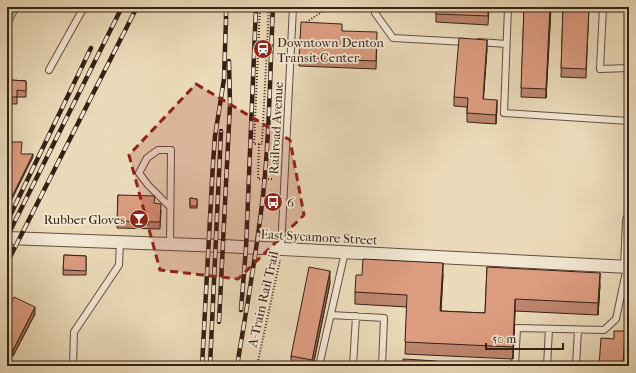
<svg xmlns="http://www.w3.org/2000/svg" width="636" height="373" font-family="'IM FELL French Canon',serif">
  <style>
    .green { fill: #b1c194; stroke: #747155 }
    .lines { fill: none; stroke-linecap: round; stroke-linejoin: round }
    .service-casing { stroke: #634f3f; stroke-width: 8 }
    .minor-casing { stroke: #634f3f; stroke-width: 14 }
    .path { stroke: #362116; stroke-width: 2; stroke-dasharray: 1 2; stroke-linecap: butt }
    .service { stroke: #f2e7d2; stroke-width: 6 }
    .minor { stroke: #f2e7d2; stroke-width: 12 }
    .rail-casing { stroke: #362116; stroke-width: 4.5 }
    .rail { stroke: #f2e7d2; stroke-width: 3; stroke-dasharray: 9; stroke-linecap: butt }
    .wall { fill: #bd866e; stroke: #362116 }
    .shaded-wall { fill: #9a6d5a; stroke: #362116 }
    .building { fill: #dc9c80; stroke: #362116 }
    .marked { fill: #8f2418; fill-opacity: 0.2; stroke: #8f2418; stroke-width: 3; stroke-dasharray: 8 5; stroke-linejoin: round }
    .labels { text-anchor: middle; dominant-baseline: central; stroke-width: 3.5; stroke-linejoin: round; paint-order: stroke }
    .poi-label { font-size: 13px; fill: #362116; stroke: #f2e7d2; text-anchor: start }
    .street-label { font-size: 13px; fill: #362116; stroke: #f2e7d2 }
  </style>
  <rect width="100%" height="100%" fill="#ebdab9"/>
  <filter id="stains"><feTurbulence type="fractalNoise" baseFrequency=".005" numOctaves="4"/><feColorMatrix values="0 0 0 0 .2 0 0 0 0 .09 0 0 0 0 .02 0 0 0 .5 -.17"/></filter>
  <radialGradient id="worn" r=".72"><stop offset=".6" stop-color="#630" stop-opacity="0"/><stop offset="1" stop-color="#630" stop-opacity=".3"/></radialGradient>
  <path class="green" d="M7 7H20L7 31Z"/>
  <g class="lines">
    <g class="service-casing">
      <path id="service" d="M379 7 375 13 393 38 466 42
        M508 7 504 113 629 121
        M603 7 600 69 629 68
        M479 42 506 44
        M49 70 84 7
        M170 244 171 150H158L147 158 139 173 148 185 170 207
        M281 249 293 7
        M331 315 384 318 382 366
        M73 366 74 332 119 265 120 242
        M319 366 345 252
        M353 366 356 316
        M515 366 517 328 604 330 616 319 627 267
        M547 366 549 329
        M576 366 578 330"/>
    </g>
    <g class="minor-casing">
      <path id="minor" d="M7 238 223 246 629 267
        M627 267 629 220"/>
    </g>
    <path class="path" d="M260 7 254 144H262L269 7
      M304 24 323 11
      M258 44 267 45
      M259 144 258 179H273
      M257 366 280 260"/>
    <use href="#service" class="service"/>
    <use href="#minor" class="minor"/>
    <g class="rail-casing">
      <path id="rail" d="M226 7V25
        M7 222 91 48
        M7 237 122 7
        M7 263 137 7
        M241 310 246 248 256 7
        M219 322 230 105 229 61
        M202 366 213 163 215 136 224 79 226 19
        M210 366 221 131
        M237 366C247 306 258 246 264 186 270 127 270 67 273 7"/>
    </g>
    <use href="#rail" class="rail"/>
  </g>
  <path class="wall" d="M436 7H489L488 25 436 22Z
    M524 7H551L546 98 521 97Z
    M563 7H589L586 78 561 77Z
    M342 31 377 41 376 69 299 66V58Z
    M487 49 483 99 497 108 496 124 467 122V107L454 106V97Z
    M7 73 11 80 26 81V97H17V104H8V98H7Z
    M118 195 155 203 161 210 160 229 117 228Z
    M190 198 197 199V208H190Z
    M64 255 86 256V275H63Z
    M487 267 600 285 598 315 515 311 513 359 405 354 407 307 355 304V292L443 275 441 311 485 313Z
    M330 283 313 366H291V356Z
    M7 310 35 314 13 356 7 353Z"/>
  <path class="shaded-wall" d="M550 7H551L546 98V89Z
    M487 40V49L483 107V99Z
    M497 100V108L496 124V115Z
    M33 154V157L7 209V207Z
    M443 263V275L440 323V311Z
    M330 271V283L313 366H312V360Z
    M600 273V285L598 315V303Z
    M515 299V311L513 359V347Z
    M35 307V314L13 356V350Z
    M625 331V343L624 366H623Z"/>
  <path class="building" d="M436 7H488V16L436 14Z
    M524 7H550L546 89 521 88Z
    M563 7H589L586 69 561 68Z
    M301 22 342 24V31L377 32 376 61 299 58Z
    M459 38 487 40 483 99 497 100 496 115 467 113 468 98 454 97Z
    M7 73H11V80L26 81V91L17 90V97H8V92H7Z
    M7 142H22L21 154H33L7 207Z
    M118 195 155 196 154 203 161 204 160 222 117 221Z
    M190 198 197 199V206H190Z
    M64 255 86 256V271L63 270Z
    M363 259 443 263 440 311 485 313 487 267 600 273 598 303 515 299 513 347 405 342 407 295 355 292 356 275H362Z
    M309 267 330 271 312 360 291 356Z
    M14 297 35 307 13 350 7 346V310Z
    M614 331H625L623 366H599L601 338 614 339Z
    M403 359 437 361V366H403Z
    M486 364 509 366H486Z"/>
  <path class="marked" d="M196 84 290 140 304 215 238 279 160 270 129 155Z"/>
  <defs>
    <g id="station-disc" transform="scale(1)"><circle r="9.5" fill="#8f2418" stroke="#f2e7d2"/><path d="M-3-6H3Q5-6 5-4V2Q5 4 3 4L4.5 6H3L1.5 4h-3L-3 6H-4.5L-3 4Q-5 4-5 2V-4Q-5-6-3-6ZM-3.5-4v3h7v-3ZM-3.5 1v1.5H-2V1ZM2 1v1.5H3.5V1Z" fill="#fff"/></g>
    <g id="bus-disc" transform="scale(1)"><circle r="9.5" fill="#8f2418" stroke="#f2e7d2"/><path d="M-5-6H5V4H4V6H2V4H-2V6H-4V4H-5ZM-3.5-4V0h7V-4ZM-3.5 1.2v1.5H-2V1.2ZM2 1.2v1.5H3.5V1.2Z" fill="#fff"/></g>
    <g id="bar-disc" transform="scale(1)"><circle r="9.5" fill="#8f2418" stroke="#f2e7d2"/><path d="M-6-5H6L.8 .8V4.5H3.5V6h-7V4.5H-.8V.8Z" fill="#fff"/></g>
  </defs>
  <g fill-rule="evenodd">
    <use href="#station-disc" x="263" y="49"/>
    <use href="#bus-disc" x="273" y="202"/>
    <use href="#bar-disc" x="139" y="219"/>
  </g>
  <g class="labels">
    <g class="poi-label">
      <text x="277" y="42">Downtown Denton<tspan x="277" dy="15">Transit Center</tspan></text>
      <text x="287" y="202">6</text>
      <text x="125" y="219" text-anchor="end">Rubber Gloves</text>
    </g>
    <g class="street-label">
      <text transform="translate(276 128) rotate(-87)">Railroad Avenue</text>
      <text transform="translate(319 237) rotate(3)">East Sycamore Street</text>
      <text transform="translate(263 299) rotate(-77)">A-Train Rail Trail</text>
    </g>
  </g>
  <rect width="636" height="373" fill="none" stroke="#ebdab9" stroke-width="24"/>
  <rect x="8" y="8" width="620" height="357" fill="none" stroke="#362116" stroke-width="2"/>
  <rect x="12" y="12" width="612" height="349" fill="none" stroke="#362116"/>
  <path d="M486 343v6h77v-6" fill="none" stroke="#362116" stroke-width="2"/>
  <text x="492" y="343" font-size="12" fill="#362116" stroke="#f2e7d2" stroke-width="3" paint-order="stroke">50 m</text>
  <rect width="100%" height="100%" filter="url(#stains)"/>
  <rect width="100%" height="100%" fill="url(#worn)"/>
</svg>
